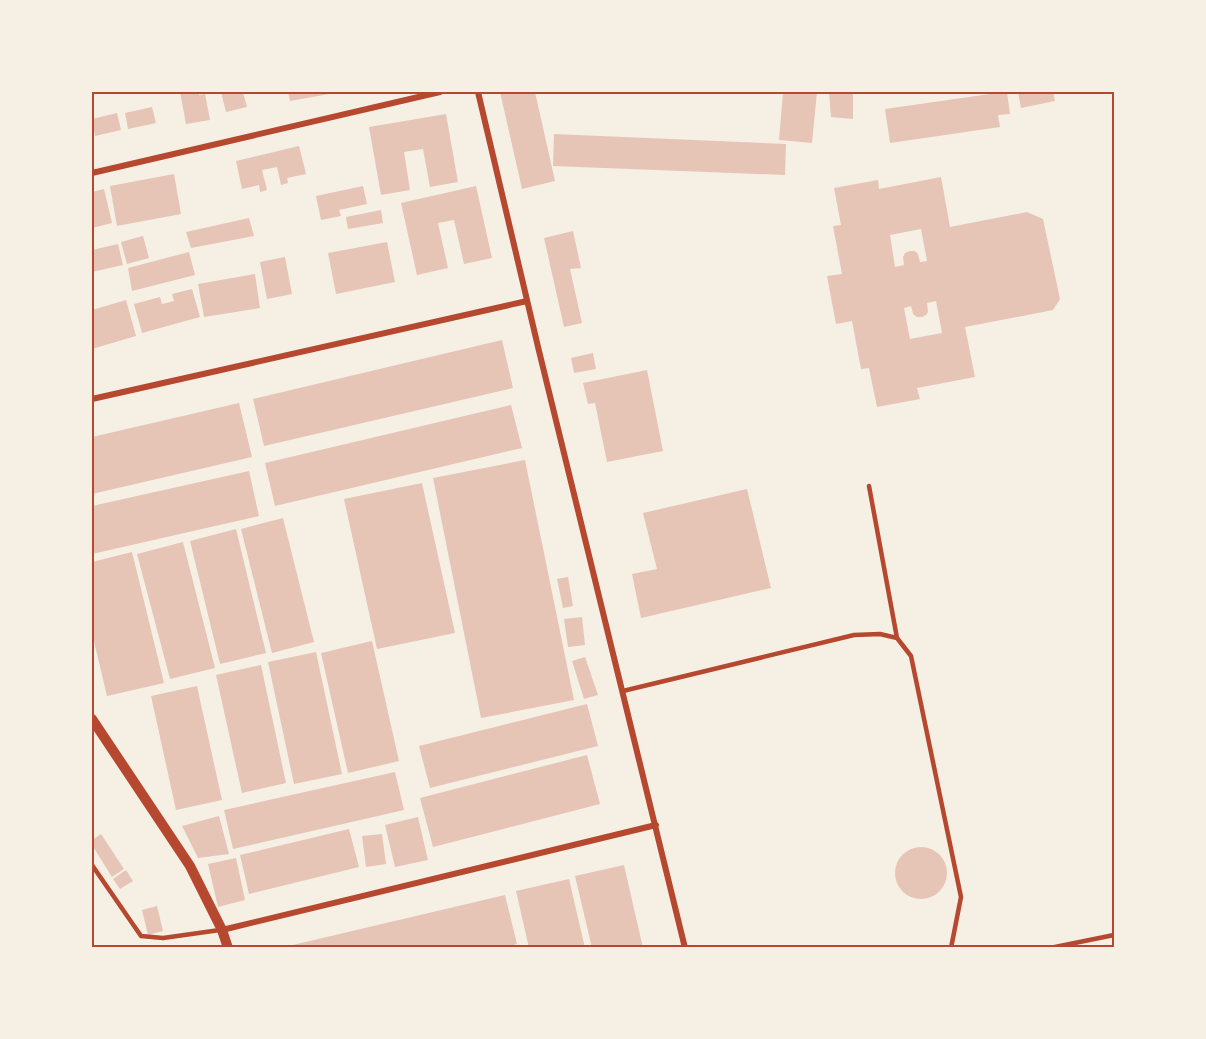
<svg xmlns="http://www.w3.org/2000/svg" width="1206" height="1039" font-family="'Fira Sans Condensed',sans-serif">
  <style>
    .building { fill: #e6c5b7; fill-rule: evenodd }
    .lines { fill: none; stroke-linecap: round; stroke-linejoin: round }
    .service { stroke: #b5482f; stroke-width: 4.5 }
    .minor { stroke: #b5482f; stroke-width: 6 }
    .tertiary { stroke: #b5482f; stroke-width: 10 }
    .neatline { fill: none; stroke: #b5482f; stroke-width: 2 }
  </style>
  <rect width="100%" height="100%" fill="#f6efe4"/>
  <path class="building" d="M180 92H199V95L205 94 210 120 186 124Z
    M221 92H243L247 107 226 112Z
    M288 92H335V93L290 101Z
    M500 92H535L555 181 522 189Z
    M783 92H817L812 143 779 140Z
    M829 92H853V119L831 117Z
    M1004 92H1007L1010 114 998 115 1000 127 890 143 885 109Z
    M1018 92H1053L1055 101 1021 108Z
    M152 107 156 123 128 129 125 113Z
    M117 113 121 130 95 136 92 119Z
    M446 114 458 182 430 187 423 149 404 152 410 190 381 195 369 127Z
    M554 134 786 144 785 175 553 166Z
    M299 146 306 174 287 178 288 183 281 185 277 167 262 170 267 190 260 192 259 185 242 189 236 161Z
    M174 174 181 214 117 226 110 186Z
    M941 177 950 227 1027 212 1043 219 1060 299 1053 310 965 327 975 377 917 388 920 399 877 407 869 368 861 369 852 321 836 324 827 276 842 274 833 226 841 225 834 188 878 180 879 189ZM921 229 927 261 920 262 918 254 915 251H910L905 253 903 257 904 265 895 267 890 235ZM936 301 942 333 910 339 904 308 911 306 913 314 917 317H922L926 315 928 312 927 303Z
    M363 186 367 204 339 210 341 216 321 220 316 196Z
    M476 186 492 258 464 264 454 220 438 223 448 268 417 275 401 203Z
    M104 189 112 223 92 228V192Z
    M381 210 383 223 348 229 346 217Z
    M249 218 254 236 191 248 186 232Z
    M573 231 581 268 570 269 582 323 564 327 544 238Z
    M143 236 149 258 127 264 121 242Z
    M387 242 395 282 336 294 328 253Z
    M118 244 123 265 92 272V250Z
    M189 252 195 275 132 291 128 268Z
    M285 257 292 294 267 299 260 262Z
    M255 274 260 308 204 317 198 284Z
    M192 289 200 317 142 333 134 304 160 297 162 304 174 301 172 294Z
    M126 300 136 336 92 349V310Z
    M502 340 513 388 264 446 253 399Z
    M593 353 596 369 574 373 571 358Z
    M647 370 663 451 607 462 595 403 588 404 583 383Z
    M239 403 252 457 92 494V437Z
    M511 405 522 448 275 506 265 463Z
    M525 460 574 700 481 718 433 478Z
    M249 471 259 516 92 554V506Z
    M422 483 455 633 377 649 344 499Z
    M747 489 771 588 641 618 632 574 657 569 643 513Z
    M283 518 314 642 272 653 241 529Z
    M236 529 266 653 220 664 190 541Z
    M183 542 215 668 170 679 137 554Z
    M132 552 164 683 107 696 92 633V562Z
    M568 577 573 606 563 608 557 579Z
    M582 617 585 645 568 647 564 619Z
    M372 641 399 761 348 773 321 653Z
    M316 652 342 774 294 784 268 662Z
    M585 657 598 695 584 699 572 661Z
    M261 665 286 783 242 793 216 675Z
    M197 686 222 800 176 810 151 696Z
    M587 704 598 746 430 788 419 746Z
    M587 755 600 804 433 847 420 798Z
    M395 772 404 810 233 849 224 810Z
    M219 816 229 854 198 858 182 826Z
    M418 817 428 860 395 867 385 825Z
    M349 829 359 867 249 894 240 855Z
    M101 834 124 869 112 877 92 845V840Z
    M382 834 386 864 366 867 362 836Z
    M895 873a26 26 0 1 1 52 0a26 26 0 1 1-52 0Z
    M236 858 245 900 218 907 208 864Z
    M624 865 643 948H592L575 876Z
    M126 870 133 881 120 889 113 879Z
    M569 879 585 948H529L516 891Z
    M505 895 517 944 503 948H280Z
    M157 906 163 931 148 935 142 910Z"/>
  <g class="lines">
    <path class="service" d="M869 486 897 638 911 656 961 897 951 948
      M623 691 854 635 880 634 897 638
      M92 865 141 936 163 938 220 930
      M1050 948 1114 935"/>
    <path class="minor" d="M478 92 539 351 685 948
      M92 173 440 92
      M92 399 527 301
      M222 930 656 825"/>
    <path class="tertiary" d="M92 719 190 866 222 930 228 948"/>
  </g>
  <rect width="1206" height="1039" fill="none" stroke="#f6efe4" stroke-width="186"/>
  <rect x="93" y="93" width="1020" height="853" class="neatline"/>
</svg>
